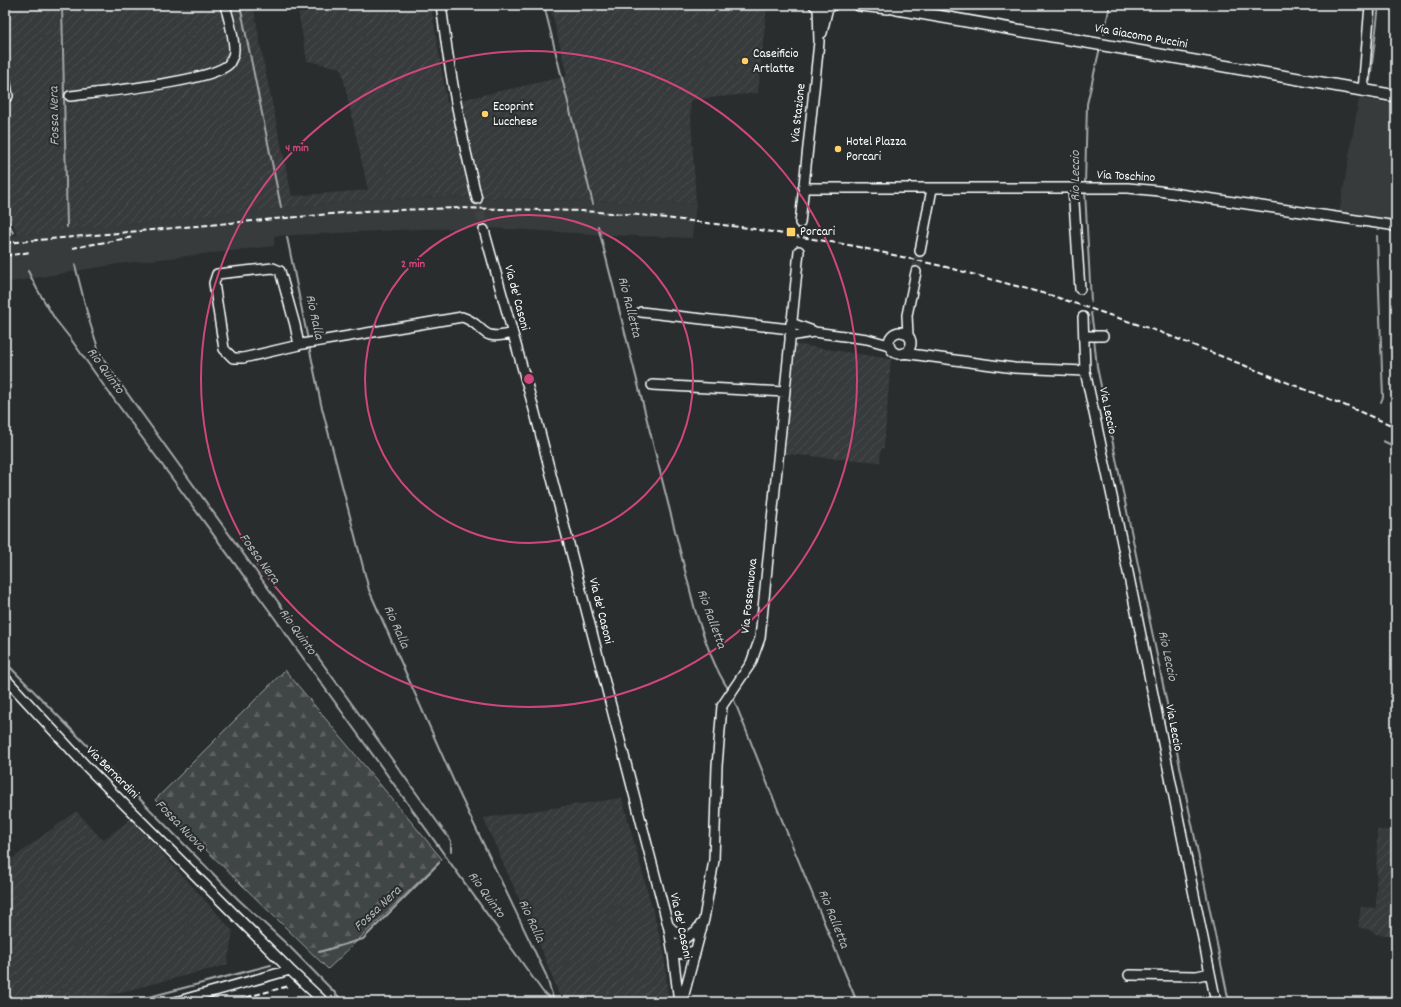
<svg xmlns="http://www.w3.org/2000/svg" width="1401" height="1007" font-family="Dekko,sans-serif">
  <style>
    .built { fill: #373a3b }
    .industrial { fill: url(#industrial-furrows) }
    .forest { fill: url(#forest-firs); stroke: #a0a2a2 }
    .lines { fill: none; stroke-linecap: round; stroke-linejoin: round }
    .stream { stroke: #a6a7a7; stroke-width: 2 }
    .minor-tunnel { stroke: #3f4243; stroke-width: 9; stroke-dasharray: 9 4.5; stroke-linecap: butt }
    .minor-casing { stroke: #fff; stroke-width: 12 }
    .major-casing { stroke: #fff; stroke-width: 14 }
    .minor { stroke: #2a2d2e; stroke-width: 9 }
    .major { stroke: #2a2d2e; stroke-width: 11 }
    .rail { stroke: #fff; stroke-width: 2; stroke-dasharray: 6 3; stroke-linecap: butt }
    .ring { fill: none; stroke: #ce467c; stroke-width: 2 }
    .poi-dot { fill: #ffd166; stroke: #2a2d2e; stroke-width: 1.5 }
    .labels { text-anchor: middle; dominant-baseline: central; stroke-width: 4; stroke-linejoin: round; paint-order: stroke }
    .street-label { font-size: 13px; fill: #fff; stroke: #2a2d2e }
    .poi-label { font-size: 13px; fill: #fff; stroke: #2a2d2e; text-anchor: start }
    .water-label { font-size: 14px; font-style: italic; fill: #b4b6b6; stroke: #2a2d2e }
    .centre { fill: #ce467c; stroke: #2a2d2e; stroke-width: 2 }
    .ring-label { font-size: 12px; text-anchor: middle; font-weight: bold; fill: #ce467c; stroke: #2a2d2e; stroke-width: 4; stroke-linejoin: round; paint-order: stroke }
  </style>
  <defs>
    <pattern id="industrial-furrows" width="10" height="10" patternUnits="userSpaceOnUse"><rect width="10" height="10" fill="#373a3b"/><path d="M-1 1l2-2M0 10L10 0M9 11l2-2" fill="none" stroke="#4b4e4f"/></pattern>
    <pattern id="forest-firs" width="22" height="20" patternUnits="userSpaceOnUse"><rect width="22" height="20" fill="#414445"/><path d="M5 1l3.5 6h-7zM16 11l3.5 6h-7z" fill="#5e6061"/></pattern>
  </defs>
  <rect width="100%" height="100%" fill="#2a2d2e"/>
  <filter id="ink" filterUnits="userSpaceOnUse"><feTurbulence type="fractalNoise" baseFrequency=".025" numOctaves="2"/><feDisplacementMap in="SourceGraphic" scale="8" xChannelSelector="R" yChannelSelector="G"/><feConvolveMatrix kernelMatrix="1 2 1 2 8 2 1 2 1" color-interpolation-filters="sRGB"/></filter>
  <g filter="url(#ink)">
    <path class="built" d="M1359 98 1396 104V222L1339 214Z
      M443 197 696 204 692 238 610 235 489 228 420 229 274 236V246L118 264 5 283V236L364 200Z"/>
    <path class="industrial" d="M5 5H253L265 69 292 196 368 190 341 68 307 61 297 5H431L447 103 567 76 550 5H767L758 93 690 100 696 204 443 197 364 200 18 235 5 206Z
      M794 344 891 359 884 447 881 449 880 462 784 454Z
      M622 798 664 951 668 999 666 1002H562L540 946 483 818Z
      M76 811 103 840 131 819 233 931 227 965 82 1002H5V864Z
      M1377 830H1396V936L1374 934 1373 931 1358 927 1361 907 1376 908Z
      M304 993 314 1002H270Z"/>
    <path class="forest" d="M285 670 442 859 328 969 155 800Z"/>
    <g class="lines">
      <path class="stream" d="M62 5 67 227
        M240 5 281 207
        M544 5 593 204
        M1104 34 1109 10V5
        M1370 81 1379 5
        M1085 185 1087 104 1099 52
        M1085 191 1091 301
        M5 215 13 233
        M598 226 695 610C704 637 713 666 729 690
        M1377 236 1383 397 1381 402
        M287 237 308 340
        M75 265 89 320 99 351 109 368 451 841V851
        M28 271 37 289 55 319 70 338 107 390 268 609 533 978 543 992 554 1001
        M1091 313 1094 333
        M1094 338 1097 367 1229 1002
        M309 346 321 404 369 590 459 793 546 975 554 1001
        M1383 441 1396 447
        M5 662 239 900 290 947 344 1002
        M732 695 790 840 857 1002
        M319 952 363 939 439 863
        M130 1002 271 965"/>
      <path class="minor-tunnel" d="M477 199 484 230
        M916 272 920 251"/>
      <g class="minor-casing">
        <path id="minor" d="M441 5C449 71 461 135 477 199
          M822 33 828 7
          M5 78 8 96
          M1363 91 1370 5
          M70 96C100 92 211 82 229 64 230 62 232 58 233 56 237 45 228 17 225 5
          M803 188H1128L1159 191 1390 225 1396 227
          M1073 188 1080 289
          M800 223 819 42 818 7
          M484 230 535 413 669 929 673 954 679 1002
          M920 251 932 189
          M641 312 790 329
          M1083 317 1085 371 1122 543 1216 1002
          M791 323 813 331
          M889 343a11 11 0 1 1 22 0a11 11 0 1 1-22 0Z
          M908 335 907 315 916 272
          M790 336 814 332 867 339 889 345
          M1084 336H1103
          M299 345 295 325 280 271 273 268 217 274 214 283 224 349 233 358H243L299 345 302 344 462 317C486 324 478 343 512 333
          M903 353 1014 368 1085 371
          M652 385 785 392
          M5 678 87 767 290 970 324 1002
          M668 925C673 931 678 935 687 937L696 931 701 924
          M687 937 679 943 673 952 685 954 696 950
          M1129 975 1197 976 1210 973
          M175 1002 290 970
          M682 1002 704 919 714 860 717 766 722 706 751 663 760 638 799 251"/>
      </g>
      <g class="major-casing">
        <path id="major" d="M815 5C821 9 826 9 832 5
          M859 5 888 8
          M882 5 897 9 1396 96"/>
      </g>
      <use href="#minor" class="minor"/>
      <use href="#major" class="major"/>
      <path class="rail" d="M5 243 365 211 460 208 582 211 641 215 748 228 854 246 946 267 1053 296 1160 332 1339 403 1396 427
        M72 248 134 237
        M5 256 31 252
        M229 1002 289 986"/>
    </g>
  </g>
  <g class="ring">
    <circle cx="529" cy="379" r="164"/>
    <circle cx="529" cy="379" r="328"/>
  </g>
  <g class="poi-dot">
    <circle cx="745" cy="61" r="4"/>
    <circle cx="485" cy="114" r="4"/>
    <circle cx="838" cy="149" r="4"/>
    <rect x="786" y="227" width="10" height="10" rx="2"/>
  </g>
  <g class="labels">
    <g class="street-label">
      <text transform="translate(1141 37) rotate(10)">Via Giacomo Puccini</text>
      <text transform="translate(799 113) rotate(-84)">Via Stazione</text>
      <text transform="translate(1126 177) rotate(3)">Via Toschino</text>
      <text transform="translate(516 298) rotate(75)">Via de' Casoni</text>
      <text transform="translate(1107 411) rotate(78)">Via Leccio</text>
      <text transform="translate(750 596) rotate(-84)">Via Fossanuova</text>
      <text transform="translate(600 611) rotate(76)">Via de' Casoni</text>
      <text transform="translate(1173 728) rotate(79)">Via Leccio</text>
      <text transform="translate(112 773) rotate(45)">Via Bernardini</text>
      <text transform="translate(680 926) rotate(78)">Via de' Casoni</text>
    </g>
    <g class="poi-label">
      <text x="753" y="54">Caseificio<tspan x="753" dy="15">Artlatte</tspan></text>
      <text x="493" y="107">Ecoprint<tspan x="493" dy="15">Lucchese</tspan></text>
      <text x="846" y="142">Hotel Plazza<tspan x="846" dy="15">Porcari</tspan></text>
      <text x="800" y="232">Porcari</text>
    </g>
    <g class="water-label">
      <text transform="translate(55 116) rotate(-91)">Fossa Nera</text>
      <text transform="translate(1076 176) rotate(-90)">Rio Leccio</text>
      <text transform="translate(629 307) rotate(76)">Rio Ralletta</text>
      <text transform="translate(314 317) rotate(78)">Rio Ralla</text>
      <text transform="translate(105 371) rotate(54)">Rio Quinto</text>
      <text transform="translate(259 559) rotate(54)">Fossa Nera</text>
      <text transform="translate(711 619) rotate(70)">Rio Ralletta</text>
      <text transform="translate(396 627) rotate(66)">Rio Ralla</text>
      <text transform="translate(297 632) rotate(54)">Rio Quinto</text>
      <text transform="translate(1167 656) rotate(78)">Rio Leccio</text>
      <text transform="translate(180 826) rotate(46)">Fossa Nuova</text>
      <text transform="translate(486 895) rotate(54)">Rio Quinto</text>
      <text transform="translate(378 909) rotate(-43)">Fossa Nera</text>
      <text transform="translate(833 919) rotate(68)">Rio Ralletta</text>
      <text transform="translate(531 921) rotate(65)">Rio Ralla</text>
    </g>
  </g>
  <circle cx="529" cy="379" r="6" class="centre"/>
  <g class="ring-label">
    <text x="297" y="151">4 min</text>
    <text x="413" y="267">2 min</text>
  </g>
  <rect width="1401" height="1007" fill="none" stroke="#2a2d2e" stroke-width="20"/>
  <rect x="10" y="10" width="1381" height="987" fill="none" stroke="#fff" stroke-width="1.5" filter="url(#ink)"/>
</svg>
